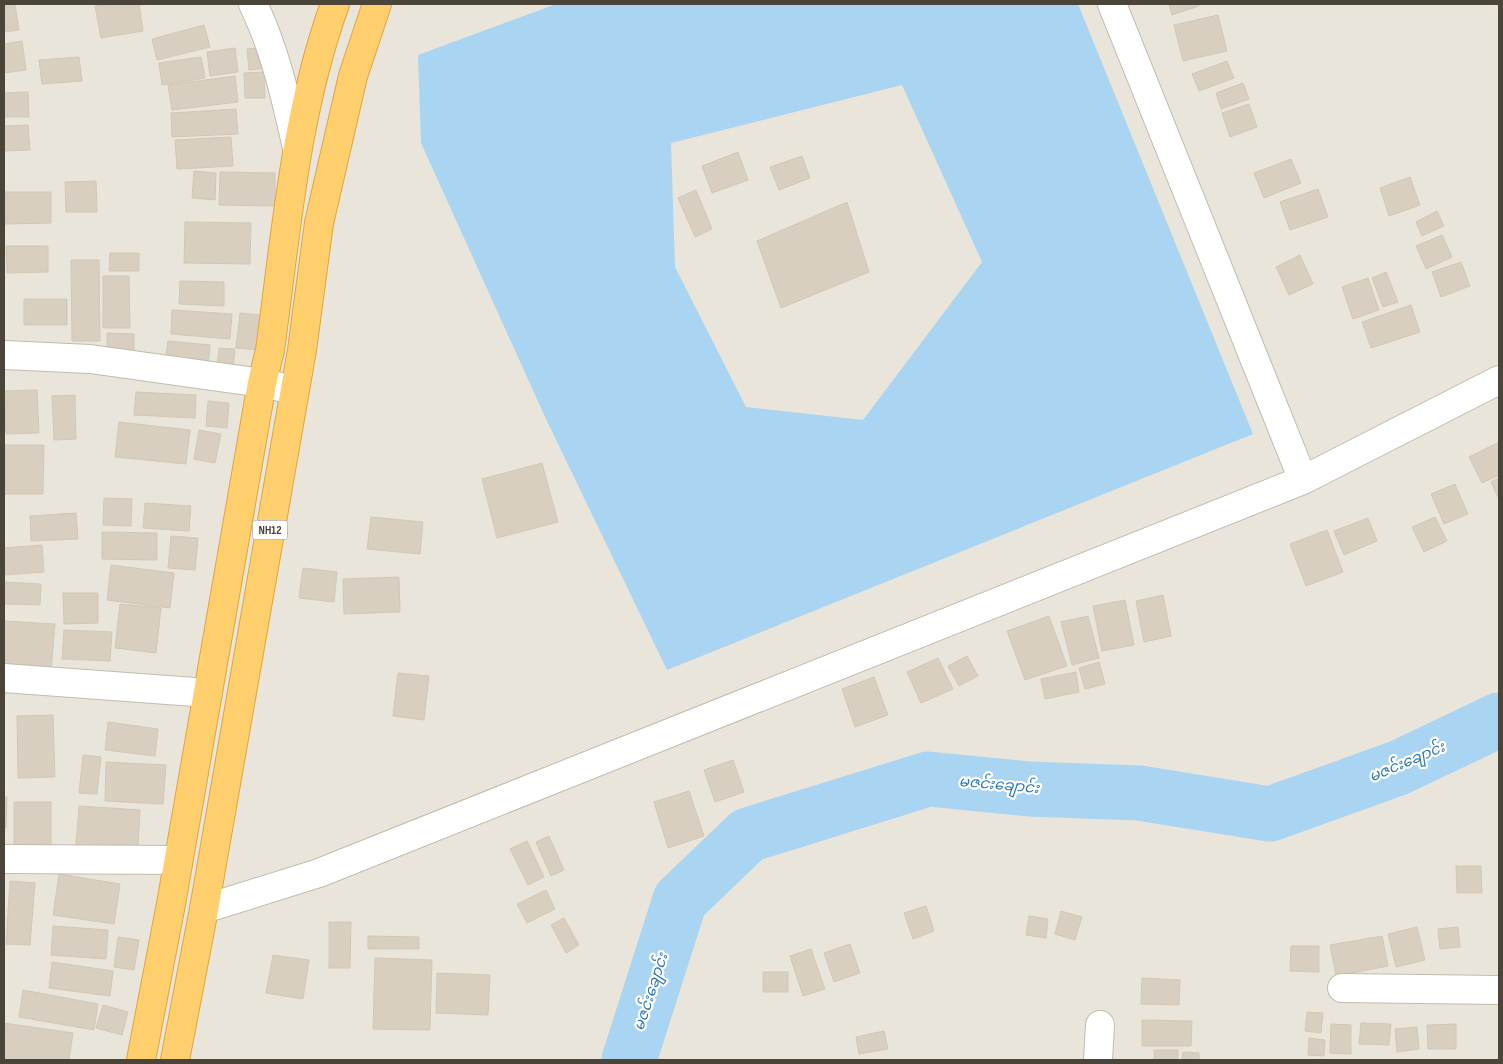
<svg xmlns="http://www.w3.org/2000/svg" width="1503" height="1064" font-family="'Sofia Sans Condensed','Noto Sans Myanmar',sans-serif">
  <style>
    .residential { fill: #eae5da }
    .water { fill: #a9d4f2; fill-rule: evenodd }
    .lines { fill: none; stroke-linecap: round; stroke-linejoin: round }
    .river { stroke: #a9d4f2; stroke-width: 55 }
    .building { fill: #d8cfc1; stroke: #d3c7b4 }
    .minor-casing { stroke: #c2bbae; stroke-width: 30 }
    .highway-casing { stroke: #e0a43c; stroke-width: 30 }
    .minor { stroke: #fff; stroke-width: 28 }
    .highway { stroke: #ffcf6e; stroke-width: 28 }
    .labels { text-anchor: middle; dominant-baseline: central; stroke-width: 4.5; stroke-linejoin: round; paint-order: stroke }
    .shield { fill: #fff; stroke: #817c74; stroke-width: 1 }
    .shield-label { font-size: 12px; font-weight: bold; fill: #4b4439 }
    .water-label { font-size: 15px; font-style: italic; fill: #2e7ab2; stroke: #fff }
  </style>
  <rect width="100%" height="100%" fill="#f6f3ec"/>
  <path class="residential" d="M4 4H1499V1060H4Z"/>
  <path class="water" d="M556 4H1078L1253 434 667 670 546 419 421 143 418 55ZM902 85 982 262 863 420 746 407 675 267 671 143Z"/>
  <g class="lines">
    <path class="river" d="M629 1060 680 900 748 835 928 779 1029 789 1139 793 1270 814 1398 768 1499 720"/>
  </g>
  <path class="building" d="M4 4H15L19 30 4 32Z
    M110 4H139L143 31 101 38 95 6Z
    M1169 4H1198L1199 6 1172 15Z
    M1218 15 1227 51 1183 61 1174 25Z
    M204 25 210 47 157 60 152 39Z
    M22 41 26 70 4 73V44Z
    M265 47 267 68 249 70 247 49Z
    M235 48 238 72 210 76 207 52Z
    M79 57 82 81 42 84 39 60Z
    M201 57 205 78 162 85 159 63Z
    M1227 61 1234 78 1199 91 1192 74Z
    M264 72 265 98H245L244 73Z
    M235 76 238 102 172 110 168 85Z
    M1243 83 1249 99 1221 109 1216 93Z
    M28 92 29 117H4V93Z
    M1249 104 1257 127 1230 137 1222 113Z
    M236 109 238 134 172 137 171 113Z
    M28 125 30 150 4 151V126Z
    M231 137 233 166 177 169 175 140Z
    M738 152 748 180 712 193 702 166Z
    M802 156 810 178 779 190 770 167Z
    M1291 159 1301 183 1264 198 1254 173Z
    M194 171 216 173 215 200 192 198Z
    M220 172 275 173V206L219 205Z
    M1410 177 1420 205 1389 216 1380 188Z
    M96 181 97 212H66L65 182Z
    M1318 189 1328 217 1290 230 1280 202Z
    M696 190 712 229 695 237 678 198Z
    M4 192H51V223L4 224Z
    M847 202 869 272 781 308 757 241Z
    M1437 211 1444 226 1422 236 1416 222Z
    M185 222 251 223 250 264 184 263Z
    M1442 235 1452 257 1426 269 1416 246Z
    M6 246H48V272L7 273Z
    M110 253H139V271H109Z
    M1300 255 1313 284 1289 295 1276 267Z
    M71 260H99L100 341H72Z
    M1461 262 1470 286 1441 297 1432 272Z
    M1386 272 1398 302 1383 307 1372 278Z
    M103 276H129L130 328H103Z
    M1368 278 1379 310 1353 319 1342 287Z
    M180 281 224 282V306L179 304Z
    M24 299H67V325H24Z
    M1411 305 1420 332 1371 348 1362 322Z
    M172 310 232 314 230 339 171 334Z
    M240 313 262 315 258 350 236 348Z
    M107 333 134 334V357H107Z
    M168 341 210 345 208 368 165 363Z
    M219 348 235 349 233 369 217 368Z
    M37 390 39 433 6 434 4 391Z
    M136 392 196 395 195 418 134 415Z
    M75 395 76 439 54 440 52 396Z
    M208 401 229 403 227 428 206 426Z
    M119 422 190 430 186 464 115 457Z
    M199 430 221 434 215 463 194 459Z
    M1499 442V475L1482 483 1469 457Z
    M5 445H44L43 494H5Z
    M542 463 558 522 497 538 482 479Z
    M1499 478V496L1498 497 1491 482Z
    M1455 484 1468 514 1444 524 1431 494Z
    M104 498 132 499 131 526 103 525Z
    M145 503 191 506 189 531 143 528Z
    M76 513 78 539 31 541 30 516Z
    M371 517 423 522 420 554 367 549Z
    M1435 517 1447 541 1424 552 1412 527Z
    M1368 518 1377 541 1344 555 1334 531Z
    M1327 530 1343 572 1306 586 1290 544Z
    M102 532 157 533V560L102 559Z
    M171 536 198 538 195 570 168 568Z
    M42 545 44 572 4 575V548Z
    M111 565 174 573 170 608 107 600Z
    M303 568 337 572 334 602 299 598Z
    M399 577 400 612 344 614 343 579Z
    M4 582 41 584 40 605 4 604Z
    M63 593H98V623L64 624Z
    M1163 595 1171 636 1144 642 1136 601Z
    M1125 600 1134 645 1102 651 1093 606Z
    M120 604 161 608 156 653 115 648Z
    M1049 616 1067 666 1025 680 1007 631Z
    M1088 616 1099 658 1072 665 1061 622Z
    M4 621 55 624 51 671 4 668Z
    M64 630 112 632 110 661 62 659Z
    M967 656 978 676 959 686 948 666Z
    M938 658 953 689 921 703 907 672Z
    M1099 662 1105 684 1085 689 1079 668Z
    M1076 672 1079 692 1045 699 1041 679Z
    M398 673 429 676 424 720 393 716Z
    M874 677 888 715 855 727 842 689Z
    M53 715 55 777 18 778 17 716Z
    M108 722 158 729 155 756 105 750Z
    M83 755 101 757 97 794 79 793Z
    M733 760 744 792 715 802 704 770Z
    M106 762 166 765 163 804 105 801Z
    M689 791 704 836 668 848 654 802Z
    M4 797H7L6 828H4Z
    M14 802H51V846L14 847Z
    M79 806 140 810 138 848 76 845Z
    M549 836 564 870 551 876 536 842Z
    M527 841 544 877 528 885 510 849Z
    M1456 866H1481L1482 893H1457Z
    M59 874 120 884 114 924 53 915Z
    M10 881 35 883 30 945 6 944Z
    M546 890 555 909 527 923 517 904Z
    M926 906 934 931 913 939 904 913Z
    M1061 911 1082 917 1075 940 1055 934Z
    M1029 916 1048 919 1046 938 1026 935Z
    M564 918 579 945 566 953 551 925Z
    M329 922H351L350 968H329Z
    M53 926 108 930 106 959 51 955Z
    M1417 927 1425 960 1396 967 1388 934Z
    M1458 927 1460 947 1440 949 1438 929Z
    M368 936 419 937V949H368Z
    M1382 936 1388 966 1336 976 1330 945Z
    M118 937 139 940 134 970 114 967Z
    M850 944 860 973 834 982 824 953Z
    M1291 946H1319V972L1290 971Z
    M811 949 825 989 803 996 790 956Z
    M273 955 309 960 303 999 266 993Z
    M375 958 432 960 430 1030 373 1029Z
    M52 962 113 971 110 996 49 988Z
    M763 972H788V992H763Z
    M437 973 490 975 488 1015 436 1013Z
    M1142 978 1180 980 1179 1005 1141 1004Z
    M23 990 98 1004 94 1030 19 1017Z
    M103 1005 128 1012 122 1035 96 1028Z
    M1307 1012 1323 1013 1321 1033 1305 1031Z
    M1142 1020 1192 1021 1191 1046H1142Z
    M4 1023 73 1033 69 1060H4Z
    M1361 1023 1391 1024 1389 1045 1359 1044Z
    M1331 1024 1351 1025V1054L1330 1053Z
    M1456 1024V1049H1428L1427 1025Z
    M1417 1027 1419 1049 1397 1052 1395 1029Z
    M884 1031 888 1049 859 1054 856 1037Z
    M1309 1038 1325 1040 1324 1056 1308 1055Z
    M1154 1050H1178V1060H1154Z
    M1183 1052 1199 1053V1060H1182Z"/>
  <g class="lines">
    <g class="minor-casing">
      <path id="minor" d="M253 4C275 49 286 99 297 148
        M1112 4 1303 480
        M4 355 90 359 262 383 294 390
        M4 678 208 693
        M4 859 178 860
        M204 909 319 873 1303 480 1499 380
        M1342 988 1499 990
        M1098 1060 1100 1025"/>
    </g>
    <g class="highway-casing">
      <path id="highway" d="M141 1060 171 904 262 383 270 350C286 234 295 114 335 4
        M175 1060 204 909 302 350 319 223 353 76 377 4"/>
    </g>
    <use href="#minor" class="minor"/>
    <use href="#highway" class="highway"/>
  </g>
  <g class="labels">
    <rect class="shield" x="252.5" y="520.5" width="35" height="19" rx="4"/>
    <g class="shield-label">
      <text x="270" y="530">NH12</text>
    </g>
    <g class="water-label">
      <text transform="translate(1407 762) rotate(-23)">မဇင်းချောင်း</text>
      <text transform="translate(999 785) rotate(5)">မဇင်းချောင်း</text>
      <text transform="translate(651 992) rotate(-72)">မဇင်းချောင်း</text>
    </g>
  </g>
  <rect width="1503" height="1064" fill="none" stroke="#4b4439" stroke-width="10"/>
</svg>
